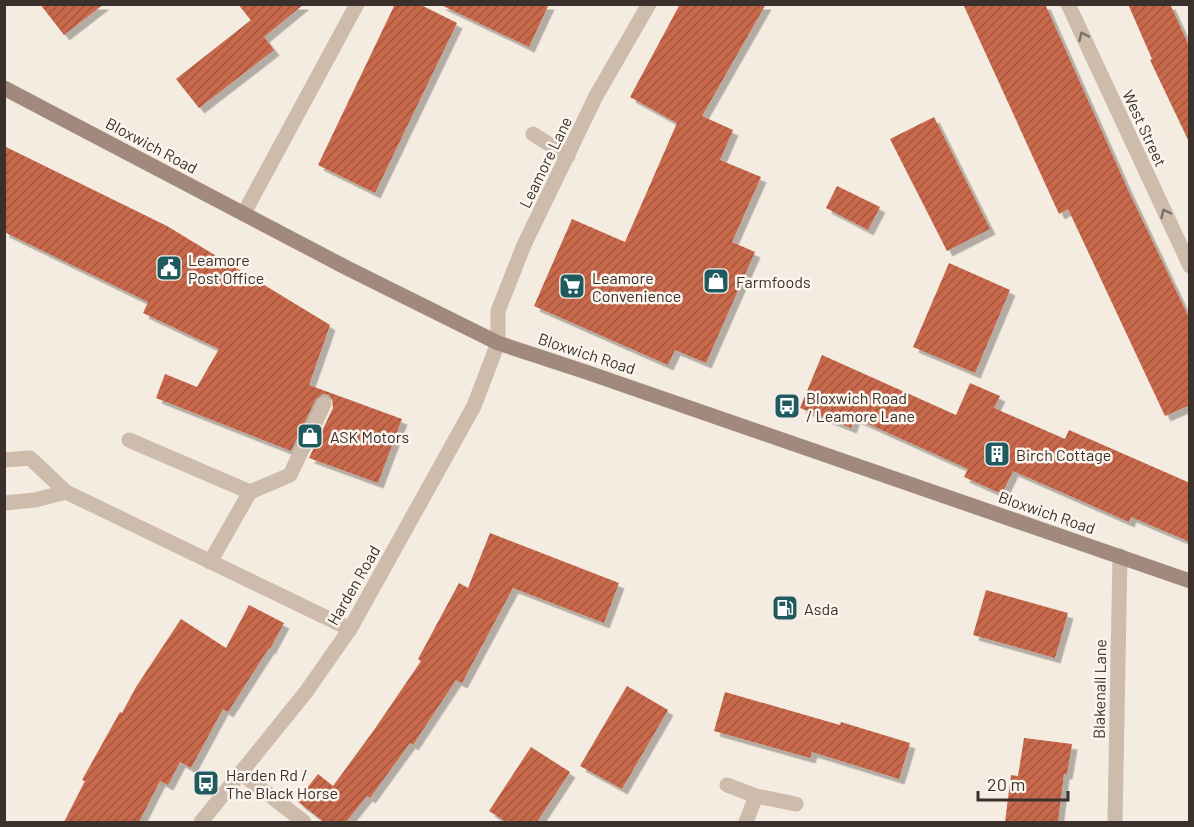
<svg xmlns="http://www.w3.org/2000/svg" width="1194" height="827" font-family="Barlow,sans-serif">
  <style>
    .building { fill: url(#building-hatch); filter: url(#shadow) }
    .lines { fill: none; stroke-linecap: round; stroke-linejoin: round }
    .service { stroke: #cdbbac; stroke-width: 15 }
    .minor { stroke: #cdbbac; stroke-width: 15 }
    .tertiary { stroke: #cdbbac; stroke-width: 15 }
    .secondary { stroke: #a18a7d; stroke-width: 15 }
    .oneway { stroke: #7d6f65 }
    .labels { text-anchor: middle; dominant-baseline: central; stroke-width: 5; stroke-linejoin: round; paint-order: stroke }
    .street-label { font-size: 16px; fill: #3b302b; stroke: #fbf5ee }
    .poi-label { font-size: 16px; fill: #3b302b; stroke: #fbf5ee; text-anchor: start }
  </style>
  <defs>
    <pattern id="building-hatch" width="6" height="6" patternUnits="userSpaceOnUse" patternTransform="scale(1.5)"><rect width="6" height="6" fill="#c8694b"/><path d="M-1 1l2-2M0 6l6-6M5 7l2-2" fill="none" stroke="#a4573f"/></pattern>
    <filter id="shadow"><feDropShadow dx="5.5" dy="5.5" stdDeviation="0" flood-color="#0004"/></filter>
  </defs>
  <rect width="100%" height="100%" fill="#f4ebe1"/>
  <path class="building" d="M40 4H104L64 35Z
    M238 4H304L264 37Z
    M395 4H419L457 23 375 193 318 165Z
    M439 4H549L529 47Z
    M680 4H766L702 116 733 130 720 160 761 177 732 242 755 252 706 363 675 350 668 365 534 306 572 219 625 242 677 123 630 97Z
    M963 4H1045L1128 190 1190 320V405L1165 416 1068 209 1059 214Z
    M1128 4H1170L1190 48V144L1150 60 1152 59Z
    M251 20 274 50 199 108 176 79Z
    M934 117 990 229 947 251 890 139Z
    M4 146 167 226 330 325 309 385 402 419 378 483 309 458 333 408 332 399 328 395 323 394 316 399 291 451 156 398 165 374 197 387 219 349 143 313 148 302 4 232Z
    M837 186 880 207 868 230 826 208Z
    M949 263 1010 290 975 373 913 347Z
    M822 355 956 415 970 383 1000 396 994 408 1065 439 1069 430 1190 483V542L1131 517 1129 522 1013 471 1002 494 964 477 968 469 855 418 851 428 800 408Z
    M490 533 619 583 604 623 513 588 462 683 456 680 413 745 410 743 370 798 367 796 346 822H324L297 801 318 774 333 786 374 730 421 661 418 659 459 583 468 588Z
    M986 590 1068 613 1055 658 973 635Z
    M249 605 284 623 270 649 269 648 228 712 223 709 191 768 180 762 168 785 160 781 139 822H64L85 781 82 780 120 712 122 713 136 687 181 619 226 648Z
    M627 686 668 710 622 789 580 766Z
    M725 692 840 725 841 722 910 743 899 779 812 752 810 758 714 731Z
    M1024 738 1072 744 1067 774H1064L1058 822H1005L1011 775 1018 776Z
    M531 747 570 772 537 822H506L489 811Z"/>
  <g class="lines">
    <path class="service" d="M533 134 568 156
      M244 213 357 4
      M129 440 250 492 210 562
      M4 460 30 458 66 492 350 629
      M250 492 290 475 324 404
      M4 503 35 500 66 492
      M241 773 304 822"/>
    <path class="minor" d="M1068 4 1190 266
      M727 785 756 796 796 804
      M746 822 756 796"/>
    <path class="tertiary" d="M201 822 306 692 350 629 474 406 498 343V311L524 245 596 96 649 4
      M1115 822 1120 556"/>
    <path class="secondary" d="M4 88 347 268 498 343 586 372 1190 581"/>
  </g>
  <defs><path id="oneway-chevron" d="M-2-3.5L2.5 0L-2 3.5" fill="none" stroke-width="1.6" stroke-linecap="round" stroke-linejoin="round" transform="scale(1.5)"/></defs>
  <g class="oneway">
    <use href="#oneway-chevron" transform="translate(1083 36) rotate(-115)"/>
    <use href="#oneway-chevron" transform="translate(1165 213) rotate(-115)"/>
  </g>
  <defs>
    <g id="civic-square" transform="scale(1.35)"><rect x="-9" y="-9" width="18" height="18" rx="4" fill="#1f5a5e" stroke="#fbf5ee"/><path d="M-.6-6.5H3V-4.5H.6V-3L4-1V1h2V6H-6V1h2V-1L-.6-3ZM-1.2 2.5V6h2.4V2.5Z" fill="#fff"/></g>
    <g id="shop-square" transform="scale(1.35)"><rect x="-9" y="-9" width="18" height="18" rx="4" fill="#1f5a5e" stroke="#fbf5ee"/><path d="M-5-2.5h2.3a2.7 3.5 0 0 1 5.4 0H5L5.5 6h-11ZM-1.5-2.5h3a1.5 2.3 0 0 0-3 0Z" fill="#fff"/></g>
    <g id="supermarket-square" transform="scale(1.35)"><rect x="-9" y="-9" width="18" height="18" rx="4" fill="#1f5a5e" stroke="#fbf5ee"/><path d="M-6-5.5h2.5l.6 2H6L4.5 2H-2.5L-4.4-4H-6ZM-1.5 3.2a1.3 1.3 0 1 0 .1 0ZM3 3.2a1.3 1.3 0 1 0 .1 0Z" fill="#fff"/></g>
    <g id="bus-square" transform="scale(1.35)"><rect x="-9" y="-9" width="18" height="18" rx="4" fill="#1f5a5e" stroke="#fbf5ee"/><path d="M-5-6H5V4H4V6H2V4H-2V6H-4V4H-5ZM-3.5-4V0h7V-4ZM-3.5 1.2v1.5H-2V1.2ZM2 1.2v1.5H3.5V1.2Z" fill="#fff"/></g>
    <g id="building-square" transform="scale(1.35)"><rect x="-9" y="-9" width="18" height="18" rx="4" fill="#1f5a5e" stroke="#fbf5ee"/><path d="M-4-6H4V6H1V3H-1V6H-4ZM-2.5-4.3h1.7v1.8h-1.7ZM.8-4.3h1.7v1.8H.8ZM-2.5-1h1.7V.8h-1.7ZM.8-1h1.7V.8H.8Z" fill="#fff"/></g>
    <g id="fuel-square" transform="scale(1.35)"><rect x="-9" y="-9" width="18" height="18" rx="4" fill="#1f5a5e" stroke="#fbf5ee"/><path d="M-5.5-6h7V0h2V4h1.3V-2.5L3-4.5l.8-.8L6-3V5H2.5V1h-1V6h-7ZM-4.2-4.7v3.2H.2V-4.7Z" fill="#fff"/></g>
  </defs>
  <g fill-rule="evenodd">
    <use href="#civic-square" x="169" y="268"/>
    <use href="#shop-square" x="716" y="281"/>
    <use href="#supermarket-square" x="572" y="286"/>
    <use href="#bus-square" x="787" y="406"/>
    <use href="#shop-square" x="310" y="436"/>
    <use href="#building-square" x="997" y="454"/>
    <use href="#fuel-square" x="785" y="608"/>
    <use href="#bus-square" x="206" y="783"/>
  </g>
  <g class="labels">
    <g class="street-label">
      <text transform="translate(1145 128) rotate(65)">West Street</text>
      <text transform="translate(152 145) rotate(28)">Bloxwich Road</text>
      <text transform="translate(545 162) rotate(-64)">Leamore Lane</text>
      <text transform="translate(587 353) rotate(18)">Bloxwich Road</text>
      <text transform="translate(1047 512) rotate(19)">Bloxwich Road</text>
      <text transform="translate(353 585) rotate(-60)">Harden Road</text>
      <text transform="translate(1099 689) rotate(-89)">Blakenall Lane</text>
    </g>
    <g class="poi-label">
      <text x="188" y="259">Leamore<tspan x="188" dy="18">Post Office</tspan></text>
      <text x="592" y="277">Leamore<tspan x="592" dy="18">Convenience</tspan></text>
      <text x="736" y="281">Farmfoods</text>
      <text x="806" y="397">Bloxwich Road<tspan x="806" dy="18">/ Leamore Lane</tspan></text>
      <text x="330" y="436">ASK Motors</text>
      <text x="1016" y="454">Birch Cottage</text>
      <text x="804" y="608">Asda</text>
      <text x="226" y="774">Harden Rd /<tspan x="226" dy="18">The Black Horse</tspan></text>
    </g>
  </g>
  <rect width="1194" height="827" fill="none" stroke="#3b302b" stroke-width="12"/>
  <path d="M978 791v9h90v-9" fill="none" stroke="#3b302b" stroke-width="3"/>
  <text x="987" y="791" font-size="18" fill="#3b302b" stroke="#fbf5ee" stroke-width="4.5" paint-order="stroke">20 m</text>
</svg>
